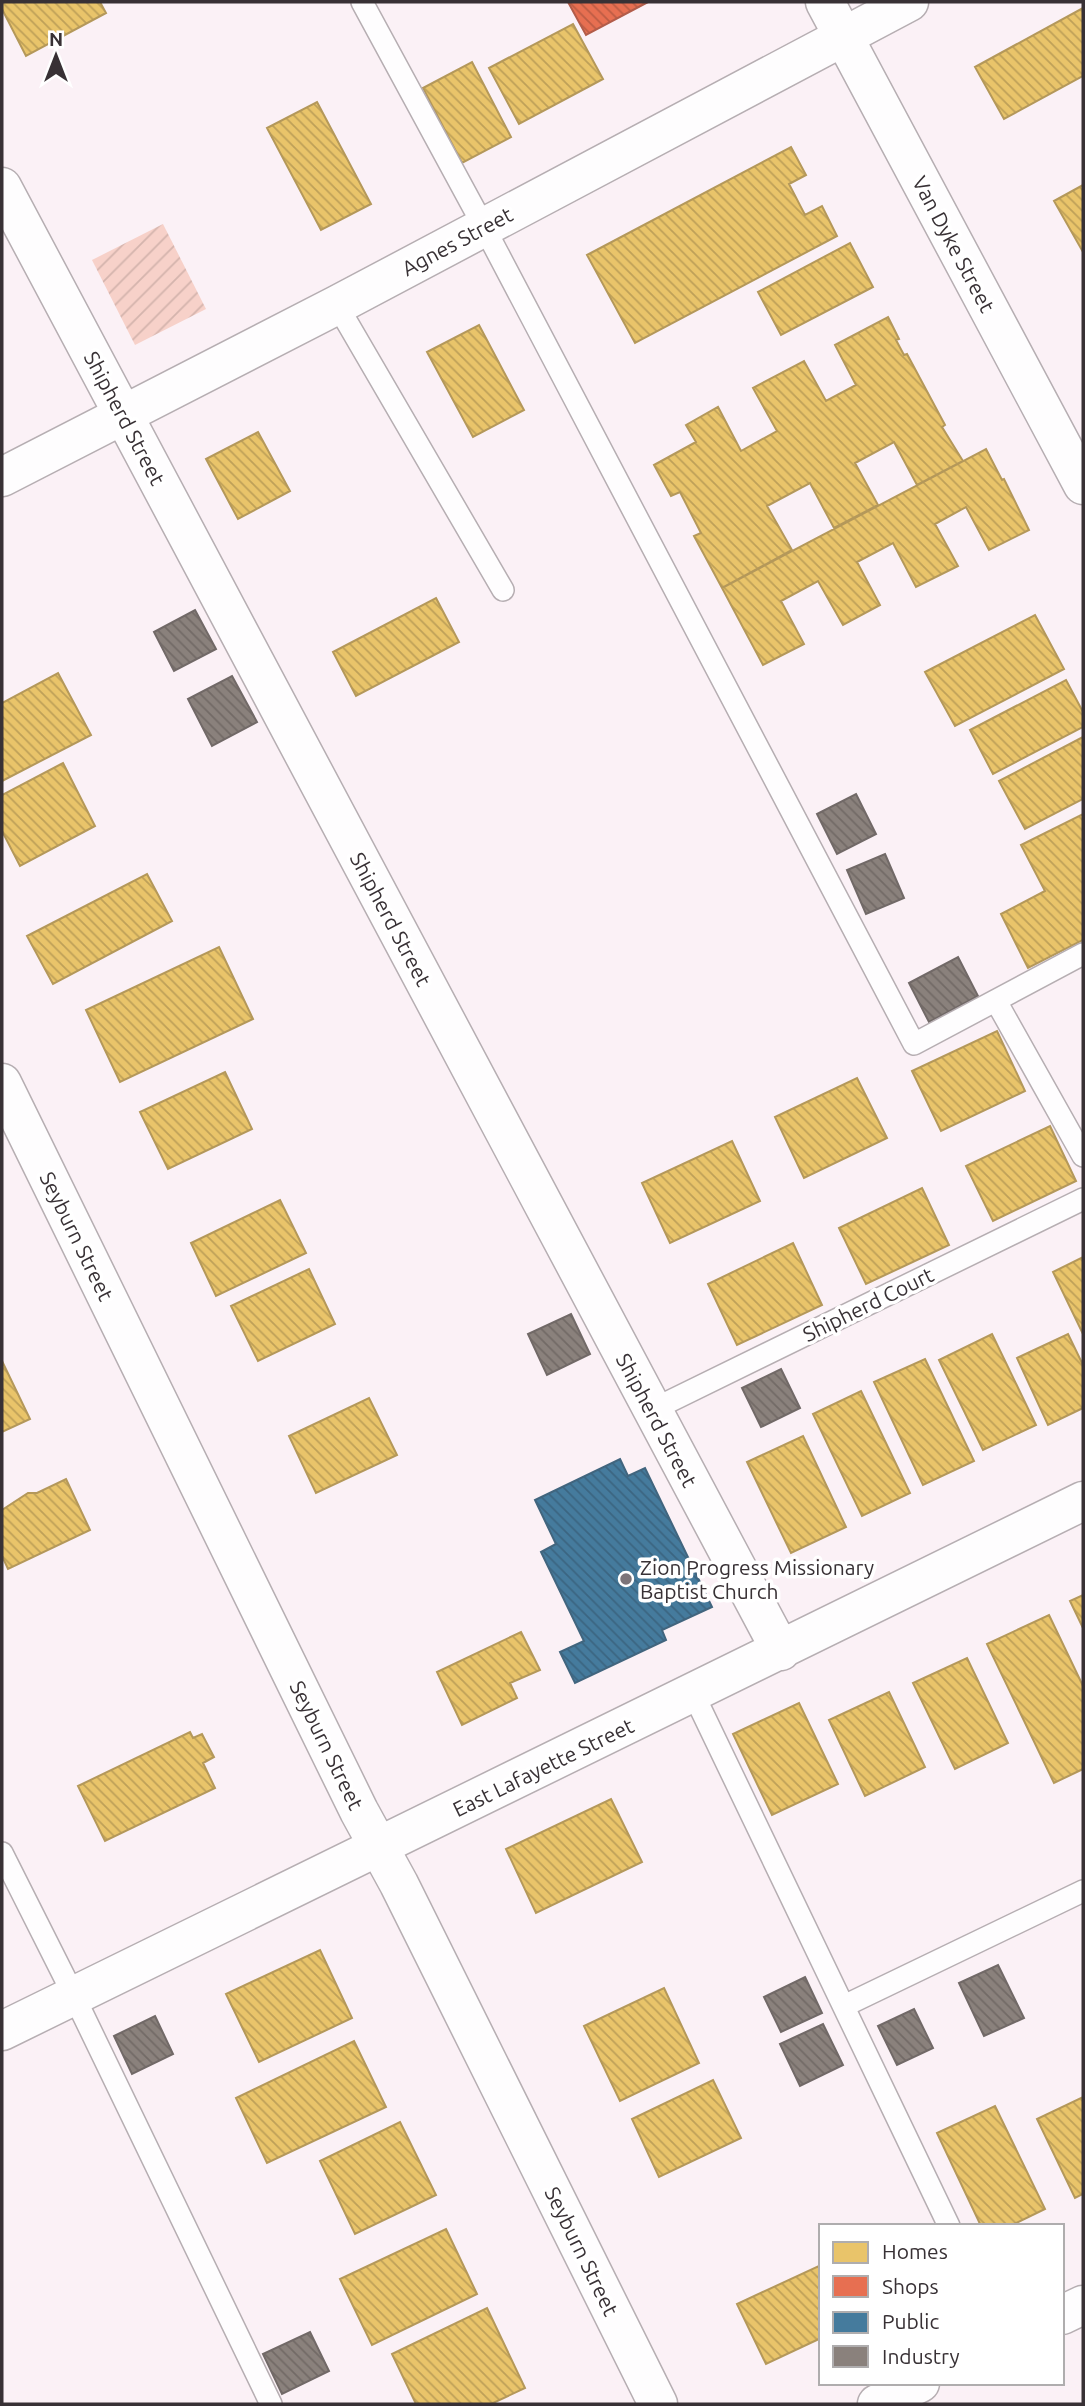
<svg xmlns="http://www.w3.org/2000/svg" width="1085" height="2406" font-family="Ubuntu,sans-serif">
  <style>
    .garden { fill: url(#garden-furrows) }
    .homes { fill: url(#homes-back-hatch); stroke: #b4985a; stroke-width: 2 }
    .shops { fill: url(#shops-back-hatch); stroke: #b25c49; stroke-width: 2 }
    .public { fill: url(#public-back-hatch); stroke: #41657e; stroke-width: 2 }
    .industry { fill: url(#industry-back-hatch); stroke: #716967; stroke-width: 2 }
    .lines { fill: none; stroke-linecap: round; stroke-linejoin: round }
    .service-casing { stroke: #b6aeb2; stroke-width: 24 }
    .minor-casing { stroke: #b6aeb2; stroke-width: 41 }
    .secondary-casing { stroke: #b6aeb2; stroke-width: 41 }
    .service { stroke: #fefdfe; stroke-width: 21 }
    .minor { stroke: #fefdfe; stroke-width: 38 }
    .secondary { stroke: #fefdfe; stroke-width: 38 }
    .poi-dot { fill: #7c7479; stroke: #fff; stroke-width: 2.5 }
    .labels { text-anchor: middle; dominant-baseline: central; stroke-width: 7; stroke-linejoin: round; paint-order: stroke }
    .street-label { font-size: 21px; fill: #383135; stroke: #fff }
    .poi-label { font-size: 21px; fill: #383135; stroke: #fff; text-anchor: start }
  </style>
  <defs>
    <pattern id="garden-furrows" width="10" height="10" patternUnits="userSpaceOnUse" patternTransform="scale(1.75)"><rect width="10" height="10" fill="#f7d1c9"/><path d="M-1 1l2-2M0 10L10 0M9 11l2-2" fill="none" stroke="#d4b4ad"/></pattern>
    <pattern id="homes-back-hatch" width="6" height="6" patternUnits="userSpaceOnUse" patternTransform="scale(1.75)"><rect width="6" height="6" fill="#e9c46a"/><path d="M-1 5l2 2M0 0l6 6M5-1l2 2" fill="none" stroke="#bea058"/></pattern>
    <pattern id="shops-back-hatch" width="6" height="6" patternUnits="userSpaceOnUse" patternTransform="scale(1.75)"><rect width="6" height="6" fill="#e76f51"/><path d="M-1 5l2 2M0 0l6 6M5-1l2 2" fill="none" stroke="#bc5c44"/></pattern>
    <pattern id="public-back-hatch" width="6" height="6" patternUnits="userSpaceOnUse" patternTransform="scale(1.75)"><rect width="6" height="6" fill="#457b9d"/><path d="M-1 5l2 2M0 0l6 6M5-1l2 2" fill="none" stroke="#3b6581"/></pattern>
    <pattern id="industry-back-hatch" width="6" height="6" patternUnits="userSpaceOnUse" patternTransform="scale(1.75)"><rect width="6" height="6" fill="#8a817c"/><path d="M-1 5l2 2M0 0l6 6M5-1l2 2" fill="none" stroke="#726a66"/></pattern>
  </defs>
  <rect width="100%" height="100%" fill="#fbf1f6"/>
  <path class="garden" d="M163 224 206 309 135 345 92 260Z"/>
  <path class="homes" d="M5 2H100L106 13 26 56 2 9V3Z
    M1083 8V76L1004 119 975 67Z
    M573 24 603 79 519 124 489 68Z
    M472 62 511 137 462 163 423 88Z
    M317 102 371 204 321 230 267 128Z
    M791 147 806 175 789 184 805 215 822 206 837 236 635 343 587 255Z
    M1083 185V252L1054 201Z
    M850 243 873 287 781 335 758 292Z
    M888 317 899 339 896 340 904 355 907 354 945 425 942 427 963 461 917 485 894 442 855 463 878 505 834 528 810 483 767 506 792 550 722 588 694 536 701 533 680 492 671 496 654 465 696 442 686 425 718 407 741 451 777 431 753 388 804 361 826 401 856 385 835 345Z
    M479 325 524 410 473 437 427 352Z
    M258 432 290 491 238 519 206 459Z
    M986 449 1002 480 1004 479 1029 530 989 550 966 507 935 524 958 566 916 587 893 543 857 562 880 605 843 625 818 581 781 601 804 644 763 665 722 588Z
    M436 598 459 642 356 696 333 652Z
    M1035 615 1064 669 955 726 925 672Z
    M58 673 91 735 2 781V703Z
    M1066 680 1083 712V727L993 774 970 730Z
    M1083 737V799L1025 829 999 781Z
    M63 763 95 826 20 866 2 831V795Z
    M1083 814V940L1028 968 1001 914 1045 891 1021 845Z
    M147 874 172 921 53 984 27 936Z
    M219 947 253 1019 120 1082 86 1010Z
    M997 1031 1025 1091 941 1131 912 1071Z
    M225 1072 252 1129 168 1169 140 1112Z
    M857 1078 887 1138 804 1178 775 1117Z
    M1050 1126 1076 1181 993 1221 966 1166Z
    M732 1141 760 1201 670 1243 642 1183Z
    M922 1188 949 1245 866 1284 839 1228Z
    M280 1200 306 1253 216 1296 191 1243Z
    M793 1243 822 1305 737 1345 708 1284Z
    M1083 1257V1334L1053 1272Z
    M309 1269 335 1324 258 1361 231 1306Z
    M992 1334 1036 1425 983 1450 939 1360Z
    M1068 1334 1083 1365V1408L1048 1425 1017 1358Z
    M925 1359 974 1461 923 1485 874 1382Z
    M2 1361 30 1419 2 1432Z
    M861 1391 910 1493 862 1516 813 1414Z
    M369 1398 397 1455 316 1493 289 1436Z
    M803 1436 846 1527 791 1553 747 1462Z
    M66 1479 90 1530 8 1569 2 1556V1510L28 1493H37Z
    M1083 1595V1628L1070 1601Z
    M1049 1615 1083 1686V1769L1054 1783 987 1644Z
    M521 1632 540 1670 510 1683 517 1698 462 1725 437 1672Z
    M967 1658 1008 1743 955 1769 913 1683Z
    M889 1692 925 1767 865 1796 829 1720Z
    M799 1703 838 1784 772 1815 733 1734Z
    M190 1732 193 1738 202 1734 214 1757 203 1763 215 1788 105 1841 78 1786Z
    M611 1799 642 1862 536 1913 506 1849Z
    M320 1950 352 2018 259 2062 226 1994Z
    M664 1988 699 2063 620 2101 584 2026Z
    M354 2041 386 2107 267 2163 236 2098Z
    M713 2080 741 2138 659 2177 632 2119Z
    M1083 2097V2194L1075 2198 1037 2119Z
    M995 2106 1045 2209 1010 2226H981L937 2133Z
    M400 2122 436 2195 355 2234 320 2161Z
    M446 2229 477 2294 372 2345 340 2279Z
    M821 2265V2338L766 2364 737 2304Z
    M487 2308 525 2388 491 2404H416L392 2354Z"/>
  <path class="shops" d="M568 2H648L586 35Z"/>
  <path class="public" d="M620 1459 628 1476 645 1468 712 1607 662 1630 666 1640 575 1683 560 1652 584 1641 541 1552 556 1544 535 1500Z"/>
  <path class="industry" d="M195 610 216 649 174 671 154 632Z
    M232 676 257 722 212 746 188 699Z
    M856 794 876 834 837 854 817 814Z
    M885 854 904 898 866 914 847 870Z
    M958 957 978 996 929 1022 909 983Z
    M571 1314 590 1354 547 1375 528 1334Z
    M781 1369 800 1408 761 1427 742 1388Z
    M998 1965 1024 2018 984 2036 959 1983Z
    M805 1977 822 2013 781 2032 764 1997Z
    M914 2009 933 2048 897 2065 878 2026Z
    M155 2016 173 2054 132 2074 114 2036Z
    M823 2024 843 2065 800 2086 780 2044Z
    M310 2332 329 2371 282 2394 263 2354Z"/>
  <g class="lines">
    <g class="service-casing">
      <path id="service" d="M362 2 484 227 914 1044 1083 954
        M337 305 503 590
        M996 1001 1083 1156
        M652 1410 1083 1199
        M693 1693 949 2226
        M2 1853 74 1996 271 2404
        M844 2006 1083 1891"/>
    </g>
    <g class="minor-casing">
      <path id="minor" d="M2 187 781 1651
        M2 477 337 305 909 2
        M2 1083 359 1811 399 1884 658 2404
        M2 2031 1083 1501
        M1062 2315 1083 2305
        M877 2404 920 2383"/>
    </g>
    <g class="secondary-casing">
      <path id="secondary" d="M825 2 1083 485"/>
    </g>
    <use href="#service" class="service"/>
    <use href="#minor" class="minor"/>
    <use href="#secondary" class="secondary"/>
  </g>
  <circle class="poi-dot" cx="626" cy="1579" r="7"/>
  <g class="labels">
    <g class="street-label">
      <text transform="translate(457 241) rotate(-28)">Agnes Street</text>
      <text transform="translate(954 244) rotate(62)">Van Dyke Street</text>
      <text transform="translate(125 418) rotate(62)">Shipherd Street</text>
      <text transform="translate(391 919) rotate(62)">Shipherd Street</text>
      <text transform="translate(77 1236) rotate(64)">Seyburn Street</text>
      <text transform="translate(868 1304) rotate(-26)">Shipherd Court</text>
      <text transform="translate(657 1420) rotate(62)">Shipherd Street</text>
      <text transform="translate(327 1745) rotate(64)">Seyburn Street</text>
      <text transform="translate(543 1767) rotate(-26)">East Lafayette Street</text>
      <text transform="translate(582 2251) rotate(64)">Seyburn Street</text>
    </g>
    <g class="poi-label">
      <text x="640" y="1567">Zion Progress Missionary<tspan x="640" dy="24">Baptist Church</tspan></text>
    </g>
  </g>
  <rect width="1085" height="2406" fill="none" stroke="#383135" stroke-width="7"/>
  <rect x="819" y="2224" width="245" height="161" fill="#ffffff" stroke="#afadae" stroke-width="2"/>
  <rect x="833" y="2242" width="35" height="21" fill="#e9c46a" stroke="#afadae" stroke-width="2"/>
  <text x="882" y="2259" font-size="21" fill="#383135">Homes</text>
  <rect x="833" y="2276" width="35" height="21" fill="#e76f51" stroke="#afadae" stroke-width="2"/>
  <text x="882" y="2294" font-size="21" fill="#383135">Shops</text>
  <rect x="833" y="2312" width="35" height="21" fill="#457b9d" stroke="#afadae" stroke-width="2"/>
  <text x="882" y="2329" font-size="21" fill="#383135">Public</text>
  <rect x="833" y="2346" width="35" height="21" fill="#8a817c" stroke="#afadae" stroke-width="2"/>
  <text x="882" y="2364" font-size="21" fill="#383135">Industry</text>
  <g transform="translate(56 56)" stroke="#ffffff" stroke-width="5" paint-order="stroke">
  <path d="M0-5L12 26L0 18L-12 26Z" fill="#383135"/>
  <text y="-10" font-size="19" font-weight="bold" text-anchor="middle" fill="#383135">N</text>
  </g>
</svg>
